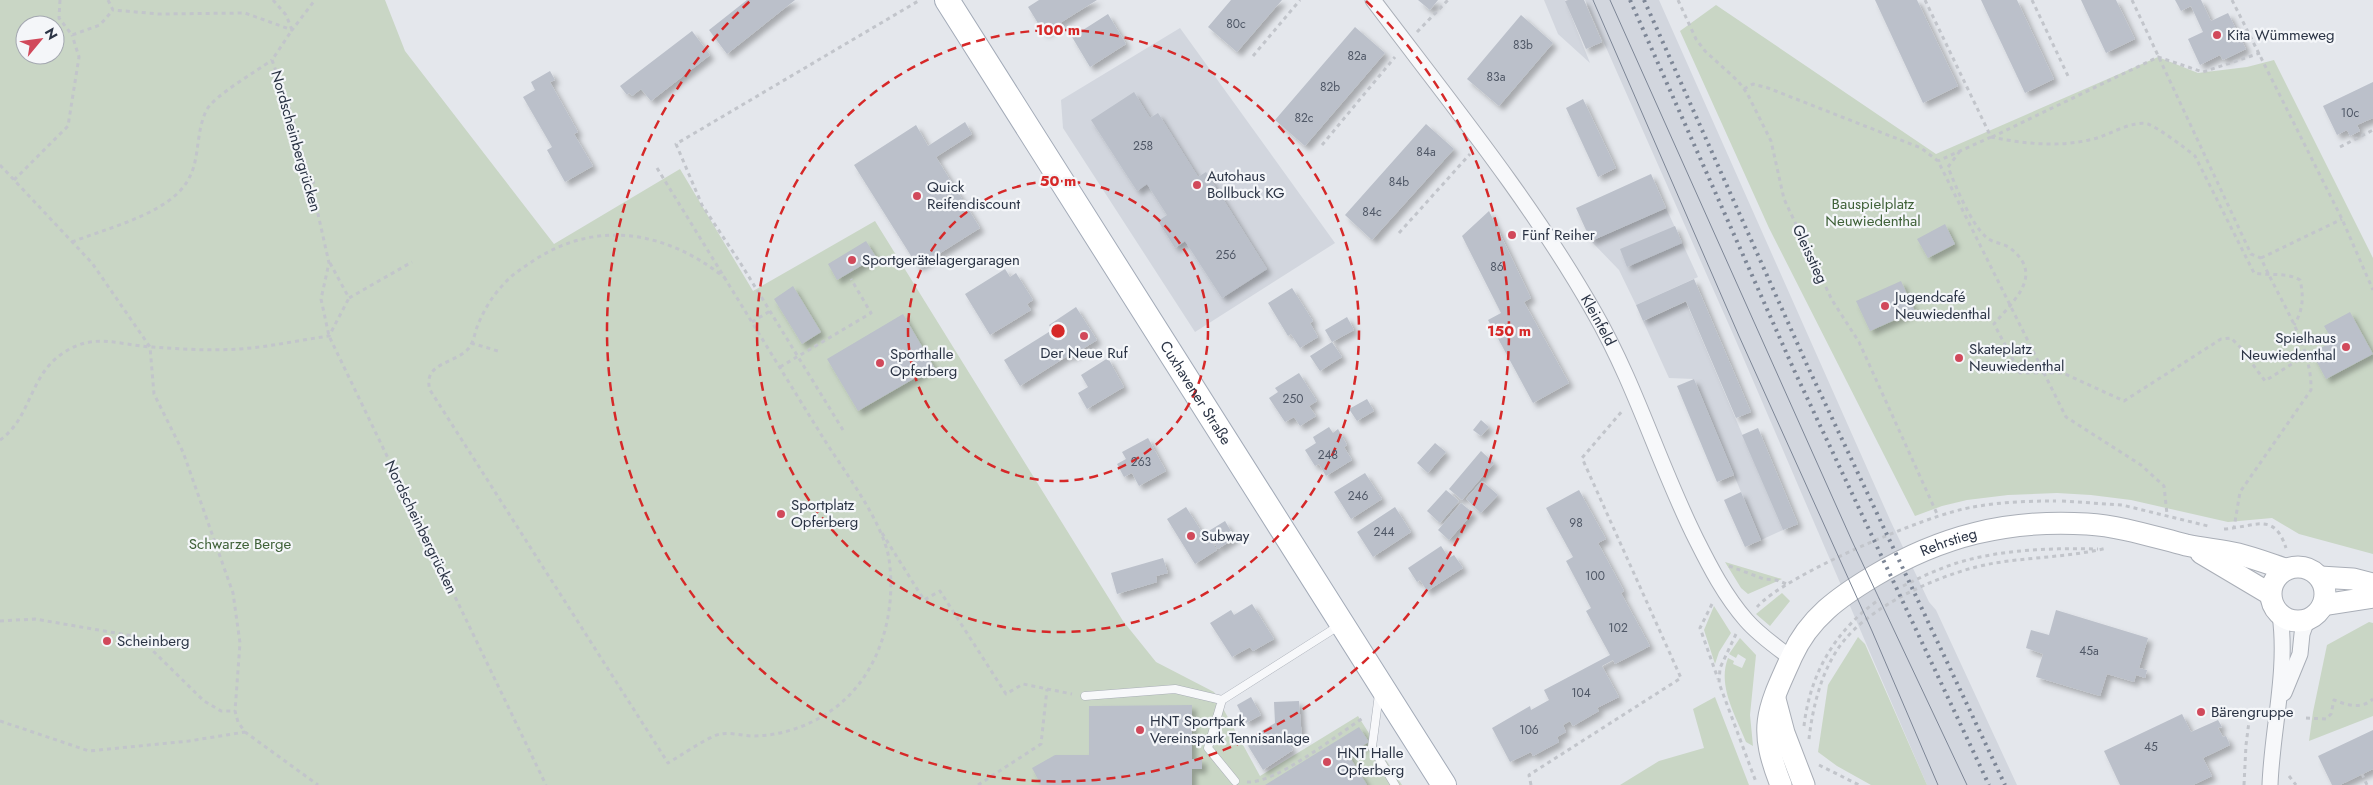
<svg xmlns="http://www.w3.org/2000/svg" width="2373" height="785" font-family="Jost,sans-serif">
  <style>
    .built { fill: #d2d6de }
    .green { fill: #c9d6c5; fill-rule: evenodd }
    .building { fill: #bbc0ca; filter: url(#shadow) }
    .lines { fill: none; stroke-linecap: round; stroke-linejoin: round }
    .lane-casing { stroke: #a9aeb7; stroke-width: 9 }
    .street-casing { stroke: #a9aeb7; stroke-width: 17 }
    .secondary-casing { stroke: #a9aeb7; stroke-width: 23 }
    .primary-casing { stroke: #a3abb8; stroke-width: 26 }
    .path { stroke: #c2c5cb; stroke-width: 3; stroke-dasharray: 4 4; stroke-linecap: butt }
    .lane { stroke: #f7f8fa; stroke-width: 8 }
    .street { stroke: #f7f8fa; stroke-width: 15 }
    .secondary { stroke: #fff; stroke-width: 21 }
    .primary { stroke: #fff; stroke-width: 24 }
    .tram { stroke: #7d8696; stroke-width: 1 }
    .rail { stroke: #7d8696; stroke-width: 4; stroke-dasharray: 2.5 5; stroke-linecap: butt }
    .ring { fill: none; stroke: #d62828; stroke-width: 2.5; stroke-dasharray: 9 6 }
    .poi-dot { fill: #d1495b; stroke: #f4f6f9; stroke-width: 2 }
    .labels { text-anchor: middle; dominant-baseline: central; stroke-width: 4.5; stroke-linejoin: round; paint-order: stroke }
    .number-label { font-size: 12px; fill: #4f5766 }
    .poi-label { font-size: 15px; fill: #2b3445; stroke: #f4f6f9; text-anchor: start }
    .street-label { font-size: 15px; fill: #2b3445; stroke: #f4f6f9 }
    .park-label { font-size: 15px; fill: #3f6138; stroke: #f4f6f9 }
    .centre { fill: #d62828; stroke: #f4f6f9; stroke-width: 2.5 }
    .ring-label { font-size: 15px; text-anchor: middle; font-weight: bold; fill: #d62828; stroke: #f4f6f9; stroke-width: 4.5; stroke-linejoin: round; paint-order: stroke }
  </style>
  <defs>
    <filter id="shadow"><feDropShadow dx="4.5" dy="4.5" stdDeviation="2.5" flood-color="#0004"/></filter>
  </defs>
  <rect width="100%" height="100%" fill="#e4e7ec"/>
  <path class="built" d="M1544 0H1565L1590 63 1558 34Z
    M1585 0H1659L1891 522 1929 602 1936 610 2017 785H1927L1733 334Z
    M1180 28 1335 243 1195 332 1063 128 1061 100Z
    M1666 208 1698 277 1636 305 1619 270 1591 241Z
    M1686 302 1783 530 1761 540 1694 379 1669 378 1643 321Z"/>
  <path class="green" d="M0 0H385L405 51 554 244 680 169 753 291 875 221 1123 621 1156 662 1214 692 1260 776 1358 716 1402 785H0ZM25 25H55V55H25Z
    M1716 5 1936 154 2158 57 2198 73 2247 67 2274 60 2373 258V554L2299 534 2272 518 2228 522 2131 500 2091 495 2057 493 2008 495 1967 500 1942 506 1915 516 1769 228 1680 31Z
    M1725 562 1782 579 1748 594 1741 588Z
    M1782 593 1790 601 1770 626 1756 614Z
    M1714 606 1731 633 1719 652 1715 664 1704 630Z
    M2369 622 2373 623V716L2309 741 2313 712 2327 645Z
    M1858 637 1865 644 1927 785H1871L1837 766 1818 752 1828 685Z
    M1740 638 1756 655 1750 715 1753 746 1746 742C1736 716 1717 686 1728 658L1734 661 1733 664 1742 668 1746 659 1738 654 1736 658 1729 654Z
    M1715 697 1749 785H1620L1659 761 1704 748 1693 709Z"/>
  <path class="building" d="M747 0H795L727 54 709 30Z
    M1039 0H1097L1044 33 1028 7Z
    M1231 0H1282L1237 52 1208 27Z
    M1418 0H1438L1430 10Z
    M1568 0H1584L1602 42 1586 49 1565 1Z
    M1875 0H1917L1958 86 1923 103Z
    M1981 0H2017L2054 79 2025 93Z
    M2081 0H2116L2135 39 2106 53Z
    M2175 0H2201L2211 21 2228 13 2246 49 2223 60 2220 55 2200 65 2188 39 2203 32 2191 6 2181 11Z
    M1108 14 1126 44 1090 67 1072 37Z
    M1521 15 1553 43 1499 106 1467 79Z
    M1355 27 1385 53 1305 146 1275 120Z
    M692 31 710 55 651 101 641 89 632 96 629 93 627 95 620 86Z
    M550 71 555 80 550 82 578 132 574 134 593 166 565 182 547 150 552 147 523 97 535 90 531 82Z
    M2373 82V118L2357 125 2360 131 2350 136 2347 130 2337 135 2323 106Z
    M1134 92 1150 118 1158 113 1198 177 1206 172 1267 269 1222 298 1185 241 1175 248 1158 221 1167 215 1147 184 1137 191 1091 120Z
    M1583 99 1616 168 1598 177 1566 108Z
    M965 122 972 134 936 157 980 228 918 267 854 165 916 125 928 146Z
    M1426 124 1454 149 1372 240 1345 215Z
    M1651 174 1666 208 1591 241 1576 208Z
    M1489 211 1531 298 1524 302 1569 383 1533 403 1488 320 1501 313 1462 236Z
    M1945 224 1955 244 1928 258 1917 239Z
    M1675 226 1682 243 1627 267 1620 249Z
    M866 241 876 257 837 280 828 264Z
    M1005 269 1010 277 1016 273 1033 300 1027 304 1031 310 990 335 965 294Z
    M1694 279 1751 412 1736 418 1686 301 1643 321 1636 305Z
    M1901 281 1915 311 1870 331 1856 301Z
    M793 286 821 332 802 344 774 299Z
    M1292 288 1313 321 1310 323 1318 337 1300 348 1291 334 1288 336 1268 303Z
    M1076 307 1097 340 1070 357 1069 355 1020 386 1004 360 1052 330 1049 325Z
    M2350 312 2373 354 2326 379 2312 353 2333 341 2324 326Z
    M903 314 934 367 858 411 827 359Z
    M1347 317 1354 330 1332 342 1325 330Z
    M1332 342 1342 357 1320 371 1310 356Z
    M1108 358 1124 387 1087 409 1078 393 1088 387 1081 375Z
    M1299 373 1317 401 1309 406 1316 416 1300 426 1294 417 1285 422 1269 398 1278 392 1275 388Z
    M1694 379 1734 475 1717 482 1677 386Z
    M1367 399 1374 411 1357 421 1349 409Z
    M1481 420 1489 427 1481 436 1473 430Z
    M1329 427 1333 433 1338 429 1347 445 1344 447 1352 460 1326 476 1319 464 1315 466 1305 450 1316 443 1313 437Z
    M1758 428 1798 524 1783 530 1742 435Z
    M1148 438 1166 471 1139 486 1132 473 1124 477 1117 464 1126 459 1122 452Z
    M1435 443 1446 452 1428 473 1417 463Z
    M1481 451 1494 463 1462 500 1449 489Z
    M1365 473 1382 499 1351 519 1334 492Z
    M1482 481 1498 495 1481 513 1466 499Z
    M1446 490 1459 501 1440 523 1427 511Z
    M1579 490 1606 539 1598 543 1624 591 1621 593 1650 646 1615 664 1613 660 1602 666 1619 697 1597 708 1599 711 1573 726 1570 721 1563 725 1566 732 1557 737 1559 742 1533 756 1531 752 1510 762 1492 728 1530 706 1531 710 1549 700 1544 690 1610 655 1586 611 1591 608 1566 561 1573 557 1546 508Z
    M1741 492 1761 540 1745 547 1724 500Z
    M1461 503 1473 513 1449 540 1438 530Z
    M1186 507 1205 537 1208 535 1217 550 1195 564 1167 519Z
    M1395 507 1411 532 1373 557 1357 532Z
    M1225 521 1235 538 1218 549 1207 532Z
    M1441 546 1449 558 1454 555 1463 568 1427 591 1420 580 1417 582 1408 568Z
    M1163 558 1168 573 1156 576 1157 582 1117 594 1111 573Z
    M1252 604 1274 639 1253 651 1250 647 1232 657 1210 623 1231 610 1234 615Z
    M2056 610 2148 638 2139 668 2147 670 2145 678 2136 675 2134 682 2107 674 2100 696 2036 677 2043 654 2026 648 2031 630 2049 635Z
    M1251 697 1261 715 1246 723 1237 705Z
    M1299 701 1302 739 1286 740 1293 750 1263 770 1245 741 1275 723 1274 702Z
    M1192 705V759H1202V769H1192V785H1041L1032 768 1055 755H1089V706Z
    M2182 714 2191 732 2218 720 2222 727 2218 728 2223 737 2226 736 2230 745 2203 758 2212 776 2193 785H2120L2104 751Z
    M1359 727 1369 742 1348 754 1367 785H1265Z
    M2373 730V769L2340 785H2332L2318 756Z"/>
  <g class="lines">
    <g class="lane-casing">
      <path id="lane" d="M1379 694 1372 747 1395 785
        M1085 696 1175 689 1222 700
        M1235 781 1208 748 1222 700 1340 625"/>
    </g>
    <g class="street-casing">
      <g id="street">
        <path id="s1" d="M1373 0C1450 102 1531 201 1594 312 1636 385 1659 465 1696 539 1710 567 1725 596 1746 620 1759 635 1775 646 1791 658"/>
        <path d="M2284 693 2300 654 2302 634 2307 620"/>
        <path d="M2270 785C2272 729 2288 671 2280 615"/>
      </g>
    </g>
    <g class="secondary-casing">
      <g id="secondary">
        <path d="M2201 553 2270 594"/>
        <circle cx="2298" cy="594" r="27"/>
        <path d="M2320 577 2353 579 2373 584"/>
        <path d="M2323 605 2373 597"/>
        <path d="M1775 699 1784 733 1804 785"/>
        <path id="s2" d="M1781 785C1758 727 1767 711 1792 656 1809 618 1839 597 1874 576 1941 536 2008 519 2087 524 2121 526 2154 537 2186 545 2204 549 2221 550 2238 554 2254 558 2270 564 2285 569"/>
      </g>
    </g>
    <g class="primary-casing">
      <g id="primary">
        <path id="s3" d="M947 0 1444 785"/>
      </g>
    </g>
    <path class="path" d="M60 0 59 18 72 35 100 25 113 10
      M108 0 113 10 159 14 245 13 292 30 315 0
      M273 0 286 15 292 30 272 60 290 110 311 183 329 263 321 299 329 336 546 785
      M1678 0 1696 39 1705 51 1738 81 1747 93 1771 141 1784 199 1832 300 1859 342 1938 516
      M1925 0 1991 137 1938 161
      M2032 0 2068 76
      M2132 0 2251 254 2261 258C2279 300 2312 344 2311 390L2240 492 2234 528
      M2232 0 2342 219 2373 290
      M1417 32 1448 0
      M1253 56 1300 0
      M1744 89 1753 84 1768 88 1921 148 1938 161 2066 417 2141 465 2164 486 2167 514
      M1991 137C2025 144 2062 148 2097 138 2110 134 2134 120 2148 124 2160 129 2184 147 2195 156L2254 273C2269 276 2287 272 2300 280 2304 296 2303 311 2294 325
      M1992 137 2158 57 2203 72 2260 53
      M1322 145 1395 57
      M2340 147 2373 130
      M1960 151 1948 167C1955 185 1971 224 1986 237 1992 243 2003 243 2010 248 2045 275 2014 300 1994 324L2020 373H2063L2124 401 2221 339 2231 338 2240 347 2265 381 2306 355
      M0 165 92 263 150 347 154 394 183 452 233 593 240 643 235 711 238 722 245 732 318 785
      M657 168C712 257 767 347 822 436 843 470 883 521 889 559 897 614 879 677 832 710 810 726 780 736 753 736 742 736 731 732 721 734 710 735 679 757 668 763L430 390C422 362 456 364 469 348 473 343 475 333 477 327 483 312 492 296 503 285 512 274 524 267 536 259 599 219 668 232 725 278
      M14 180 68 126 79 57 72 35
      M311 183 317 181
      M1399 233 1470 154
      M72 242C105 229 154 217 179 192 203 167 193 140 206 111 213 96 257 71 272 60
      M2261 258 2342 219
      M330 263 349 298 412 262
      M752 322 770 311
      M471 343 498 351
      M780 367 871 313 851 279
      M843 430 741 264 702 205 676 144 920 0
      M0 440C32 417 28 377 63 353 95 332 118 345 152 347 180 349 210 351 239 349 269 347 300 340 329 336L349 298
      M2062 501 2122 505 2208 526
      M2224 529C2255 527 2274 511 2286 548
      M882 533 924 600 940 591 1006 694 1023 684 1072 694
      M1729 566 1764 579 1776 580 1787 584
      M1903 586C1921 577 1940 568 1960 562 2005 549 2052 548 2098 549
      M1712 604 1700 628 1718 679
      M1757 607C1785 575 1928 514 1973 507 2000 502 2029 501 2056 501
      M0 621 35 619 133 636 148 646 204 701 221 711H235
      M1736 634 1720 668 1719 683 1756 782
      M2306 718 2326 719 2331 714 2334 700C2348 705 2360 710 2373 699
      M0 721 89 751 189 741 245 732
      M1804 726C1810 673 1836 629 1880 599
      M1809 739C1813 704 1823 664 1847 637 1879 601 1947 571 1995 563 2032 557 2070 557 2107 548
      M1819 765 1859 785
      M2362 774 2367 785
      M2289 776 2296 785
      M1247 782C1275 784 1337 735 1363 718
      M978 785 1041 744 1047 689
      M1531 785 1529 775 1681 678 1582 458 1623 410
      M2244 785 2246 745 2251 706"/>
    <use href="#lane" class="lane"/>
    <use href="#street" class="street"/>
    <use href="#secondary" class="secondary"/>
    <use href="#primary" class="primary"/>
    <path class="tram" d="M1593 0 1739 336 1872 631 1938 785
      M1610 0 1852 541 1967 785"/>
    <path class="rail" d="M1630 0 1794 370 1989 785
      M1644 0 1807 365 2005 785"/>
  </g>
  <g class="ring">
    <circle cx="1058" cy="331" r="150"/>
    <circle cx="1058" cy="331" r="301"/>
    <path d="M1366 1A451 451 0 1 1 750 1"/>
  </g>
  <g class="poi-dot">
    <circle cx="2217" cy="35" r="5"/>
    <circle cx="1197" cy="185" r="5"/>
    <circle cx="917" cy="196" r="5"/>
    <circle cx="1512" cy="235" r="5"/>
    <circle cx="852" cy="260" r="5"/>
    <circle cx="1885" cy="306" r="5"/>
    <circle cx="1084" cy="336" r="5"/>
    <circle cx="2346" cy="347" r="5"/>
    <circle cx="1959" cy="358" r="5"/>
    <circle cx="880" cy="363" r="5"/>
    <circle cx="781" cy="514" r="5"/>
    <circle cx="1191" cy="536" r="5"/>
    <circle cx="107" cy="641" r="5"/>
    <circle cx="2201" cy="712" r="5"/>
    <circle cx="1140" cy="730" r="5"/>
    <circle cx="1327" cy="762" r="5"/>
  </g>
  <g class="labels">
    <g class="number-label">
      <text x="1236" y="24">80c</text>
      <text x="1523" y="45">83b</text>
      <text x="1357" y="56">82a</text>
      <text x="1496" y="77">83a</text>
      <text x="1330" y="87">82b</text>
      <text x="2350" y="113">10c</text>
      <text x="1304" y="118">82c</text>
      <text x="1143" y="146">258</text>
      <text x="1426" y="152">84a</text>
      <text x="1399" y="182">84b</text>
      <text x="1372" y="212">84c</text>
      <text x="1226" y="255">256</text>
      <text x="1497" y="267">86</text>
      <text x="1293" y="399">250</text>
      <text x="1328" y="455">248</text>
      <text x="1141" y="462">263</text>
      <text x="1358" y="496">246</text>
      <text x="1576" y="523">98</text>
      <text x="1384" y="532">244</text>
      <text x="1595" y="576">100</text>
      <text x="1618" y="628">102</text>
      <text x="2089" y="651">45a</text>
      <text x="1581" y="693">104</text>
      <text x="1529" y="730">106</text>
      <text x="2151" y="747">45</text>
    </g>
    <g class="poi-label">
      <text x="2227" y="35">Kita Wümmeweg</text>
      <text x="1207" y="176">Autohaus<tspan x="1207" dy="17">Bollbuck KG</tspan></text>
      <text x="927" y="187">Quick<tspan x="927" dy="17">Reifendiscount</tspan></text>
      <text x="1522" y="235">Fünf Reiher</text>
      <text x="862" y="260">Sportgerätelagergaragen</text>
      <text x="1895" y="297">Jugendcafé<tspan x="1895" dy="17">Neuwiedenthal</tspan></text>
      <text x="2336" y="338" text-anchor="end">Spielhaus<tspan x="2336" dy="17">Neuwiedenthal</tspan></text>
      <text x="1969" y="349">Skateplatz<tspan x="1969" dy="17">Neuwiedenthal</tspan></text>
      <text x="1084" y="353" text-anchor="middle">Der Neue Ruf</text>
      <text x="890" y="354">Sporthalle<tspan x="890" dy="17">Opferberg</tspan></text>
      <text x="791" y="505">Sportplatz<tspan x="791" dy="17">Opferberg</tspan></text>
      <text x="1201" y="536">Subway</text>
      <text x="117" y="641">Scheinberg</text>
      <text x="2211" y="712">Bärengruppe</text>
      <text x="1150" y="721">HNT Sportpark<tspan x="1150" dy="17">Vereinspark Tennisanlage</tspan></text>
      <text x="1337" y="753">HNT Halle<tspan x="1337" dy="17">Opferberg</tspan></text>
    </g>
    <g class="street-label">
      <text transform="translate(296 141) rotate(74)">Nordscheinbergrücken</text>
      <text transform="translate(1810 254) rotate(65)">Gleisstieg</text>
      <text stroke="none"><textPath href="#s1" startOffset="392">Kleinfeld</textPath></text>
      <text stroke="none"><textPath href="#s3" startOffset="465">Cuxhavener Straße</textPath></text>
      <text transform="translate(421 527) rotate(64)">Nordscheinbergrücken</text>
      <text stroke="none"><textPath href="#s2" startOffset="334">Rehrstieg</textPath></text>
    </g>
    <g class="park-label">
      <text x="1873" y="204">Bauspielplatz<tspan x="1873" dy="17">Neuwiedenthal</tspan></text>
      <text x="240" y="544">Schwarze Berge</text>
    </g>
  </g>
  <circle cx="1058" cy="331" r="8" class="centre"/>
  <g class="ring-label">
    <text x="1058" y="35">100 m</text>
    <text x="1058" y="186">50 m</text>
    <text x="1509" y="336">150 m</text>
  </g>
  <g transform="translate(40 40) rotate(61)"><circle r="24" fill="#f4f6f9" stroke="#a4a8b1"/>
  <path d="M0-4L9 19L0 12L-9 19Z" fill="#d1495b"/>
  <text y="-8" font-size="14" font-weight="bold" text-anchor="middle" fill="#2b3445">N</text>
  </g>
</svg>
